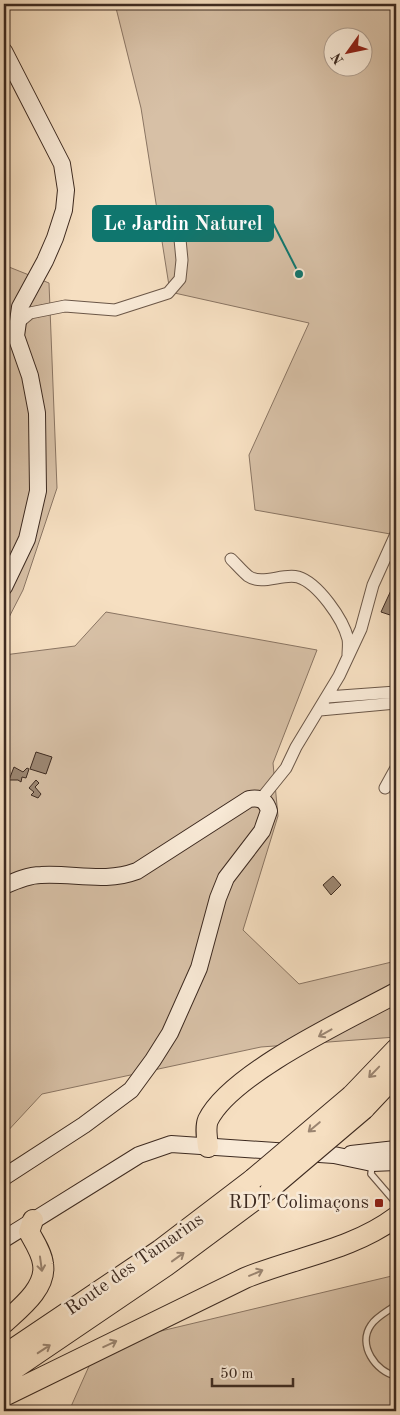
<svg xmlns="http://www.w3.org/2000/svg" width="400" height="1415" font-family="'Old Standard TT',serif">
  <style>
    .green { fill: #d7c0a6; stroke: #8a7563; fill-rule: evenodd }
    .building { fill: #9d8874; stroke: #3d2a20 }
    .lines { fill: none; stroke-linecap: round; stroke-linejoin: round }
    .service-casing { stroke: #6b5748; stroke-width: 8 }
    .minor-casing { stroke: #6b5748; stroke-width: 13 }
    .secondary-casing { stroke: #3d2a20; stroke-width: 18 }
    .trunk-casing { stroke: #3d2a20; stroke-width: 22 }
    .service { stroke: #f9ead7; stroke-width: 5.5 }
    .minor { stroke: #f9ead7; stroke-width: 11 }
    .secondary { stroke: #f9ead7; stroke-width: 16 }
    .trunk { stroke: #f6dfc1; stroke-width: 20 }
    .trunk-bridge-casing { stroke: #3d2a20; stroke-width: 22; stroke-linecap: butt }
    .trunk-bridge { stroke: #f6dfc1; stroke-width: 20 }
    .oneway { stroke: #9a8470 }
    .poi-dot { fill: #8f2418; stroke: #f9ead7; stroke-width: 2 }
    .labels { text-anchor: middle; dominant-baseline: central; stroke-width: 5; stroke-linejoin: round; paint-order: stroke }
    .poi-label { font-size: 19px; fill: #3d2a20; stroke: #f9ead7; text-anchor: end }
    .street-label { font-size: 19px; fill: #3d2a20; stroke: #f9ead7 }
    .leader { fill: none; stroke: #0f766e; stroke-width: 2 }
    .callout-dot { fill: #0f766e; stroke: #f9ead7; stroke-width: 2 }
    .callout { fill: #0f766e; stroke: #0f766e; stroke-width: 2 }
    .callout-label { font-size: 20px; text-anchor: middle; font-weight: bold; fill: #fff }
  </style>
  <rect width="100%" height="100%" fill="#f6dfc1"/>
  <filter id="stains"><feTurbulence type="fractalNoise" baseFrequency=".004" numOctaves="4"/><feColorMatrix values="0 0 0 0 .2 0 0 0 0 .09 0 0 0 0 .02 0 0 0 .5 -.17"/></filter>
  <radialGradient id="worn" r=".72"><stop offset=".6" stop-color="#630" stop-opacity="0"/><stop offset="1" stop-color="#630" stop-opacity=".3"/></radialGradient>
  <path class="green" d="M115 4H396V535L255 510 249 455 309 323 170 292 141 108ZM332 38H362V68H332Z
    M4 265 49 283 57 488 23 590 4 627Z
    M106 612 317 650 273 763 278 816 243 930 299 984 396 961V1037L261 1047 42 1094 4 1135V655L75 646Z
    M396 1275V1411H69L98 1346Z"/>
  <path class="building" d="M393 586 396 588V602L394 609 396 610V617L381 612Z
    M36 752 52 757 46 774 30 769Z
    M14 767 23 772 27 768 29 769 26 778 22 777 21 782 18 780H9Z
    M36 780 39 783 35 787 41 794 38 798 31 795 34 792 29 788Z
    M333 876 341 885 331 895 323 885Z"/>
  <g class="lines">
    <g class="service-casing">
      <path id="service" d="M372 1165 371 1174 396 1203
        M396 1305C388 1311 376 1317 371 1325 357 1345 376 1372 396 1376"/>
    </g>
    <g class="minor-casing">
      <path id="minor" d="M18 323 30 313 65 306 115 310 168 293 180 279 182 260 179 229
        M231 559C237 565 242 571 248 576 262 586 282 573 298 577 318 583 343 619 348 639 349 644 348 650 348 655
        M327 697 396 692
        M320 710 396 703
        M385 788 396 768
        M261 799 286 768 296 747 339 676 361 629 373 585 396 534"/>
    </g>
    <g class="secondary-casing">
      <path id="secondary" d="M4 51 62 164 66 190 64 210 55 238 45 261 20 307 16 336 30 376 37 413 38 491 27 539 4 587
        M4 886C15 881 28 875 41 875 74 873 105 883 137 871L249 799C260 797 266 800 269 811L262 831 226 878 218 898 199 968 170 1033 153 1060 131 1090 84 1125 4 1177
        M351 1154 396 1149
        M4 1239 139 1155 171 1144 334 1155 372 1163 396 1162"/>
    </g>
    <g class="trunk-casing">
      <path id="trunk" d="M351 1096 396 1049
        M364 1109 396 1075
        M208 1147C207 1139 205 1127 208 1120 231 1073 348 1019 396 993
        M4 1323C19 1309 47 1288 43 1264 42 1253 34 1241 29 1232L33 1220
        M4 1355 160 1250 253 1179
        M4 1376 166 1266 271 1188
        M4 1396 245 1278C296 1257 352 1250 396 1217"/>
    </g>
    <use href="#service" class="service"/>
    <use href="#minor" class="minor"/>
    <use href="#secondary" class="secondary"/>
    <use href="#trunk" class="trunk"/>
    <g class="trunk-bridge-casing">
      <path id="trunk-bridge" d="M253 1179 351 1096
        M271 1188 364 1109"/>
    </g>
    <use href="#trunk-bridge" class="trunk-bridge"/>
  </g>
  <defs><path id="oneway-shaft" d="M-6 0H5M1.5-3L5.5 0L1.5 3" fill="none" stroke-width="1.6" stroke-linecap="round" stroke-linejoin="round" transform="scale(1.25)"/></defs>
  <g class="oneway">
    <use href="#oneway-shaft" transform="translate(325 1033) rotate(151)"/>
    <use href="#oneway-shaft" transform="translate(374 1072) rotate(134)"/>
    <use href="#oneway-shaft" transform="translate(314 1127) rotate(140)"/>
    <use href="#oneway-shaft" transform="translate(178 1257) rotate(-36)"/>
    <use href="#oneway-shaft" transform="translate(41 1264) rotate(82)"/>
    <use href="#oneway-shaft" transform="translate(256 1273) rotate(-23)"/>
    <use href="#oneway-shaft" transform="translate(110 1344) rotate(-25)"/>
    <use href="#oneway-shaft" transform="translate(44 1349) rotate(-33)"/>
  </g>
  <rect class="poi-dot" x="374" y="1198" width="10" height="10" rx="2.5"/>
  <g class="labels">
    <g class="poi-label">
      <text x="369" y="1203">RDT Colimaçons</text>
    </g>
    <g class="street-label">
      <text transform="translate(135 1265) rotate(-35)">Route des Tamarins</text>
    </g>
  </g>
  <path class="leader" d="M299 274L273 223"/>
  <circle class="callout-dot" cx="299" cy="274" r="5"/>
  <rect class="callout" x="93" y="206" width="180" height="35" rx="5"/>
  <g class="callout-label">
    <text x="183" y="230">Le Jardin Naturel</text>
  </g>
  <rect width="400" height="1415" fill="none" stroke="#f6dfc1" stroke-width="20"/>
  <rect x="5" y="5" width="390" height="1405" fill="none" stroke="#3d2a20" stroke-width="2.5"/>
  <rect x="10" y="10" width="380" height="1395" fill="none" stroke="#3d2a20"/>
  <g transform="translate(348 52) rotate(237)"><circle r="24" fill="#f9ead7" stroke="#ae9d8e"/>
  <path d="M0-4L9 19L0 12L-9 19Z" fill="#8f2418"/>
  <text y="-8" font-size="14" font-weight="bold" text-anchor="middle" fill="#3d2a20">N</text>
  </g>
  <path d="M212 1378v8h81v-8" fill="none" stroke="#3d2a20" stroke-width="2.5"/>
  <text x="220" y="1378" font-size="15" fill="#3d2a20" stroke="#f9ead7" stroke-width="4" paint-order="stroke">50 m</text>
  <rect width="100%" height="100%" filter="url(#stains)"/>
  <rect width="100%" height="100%" fill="url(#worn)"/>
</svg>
